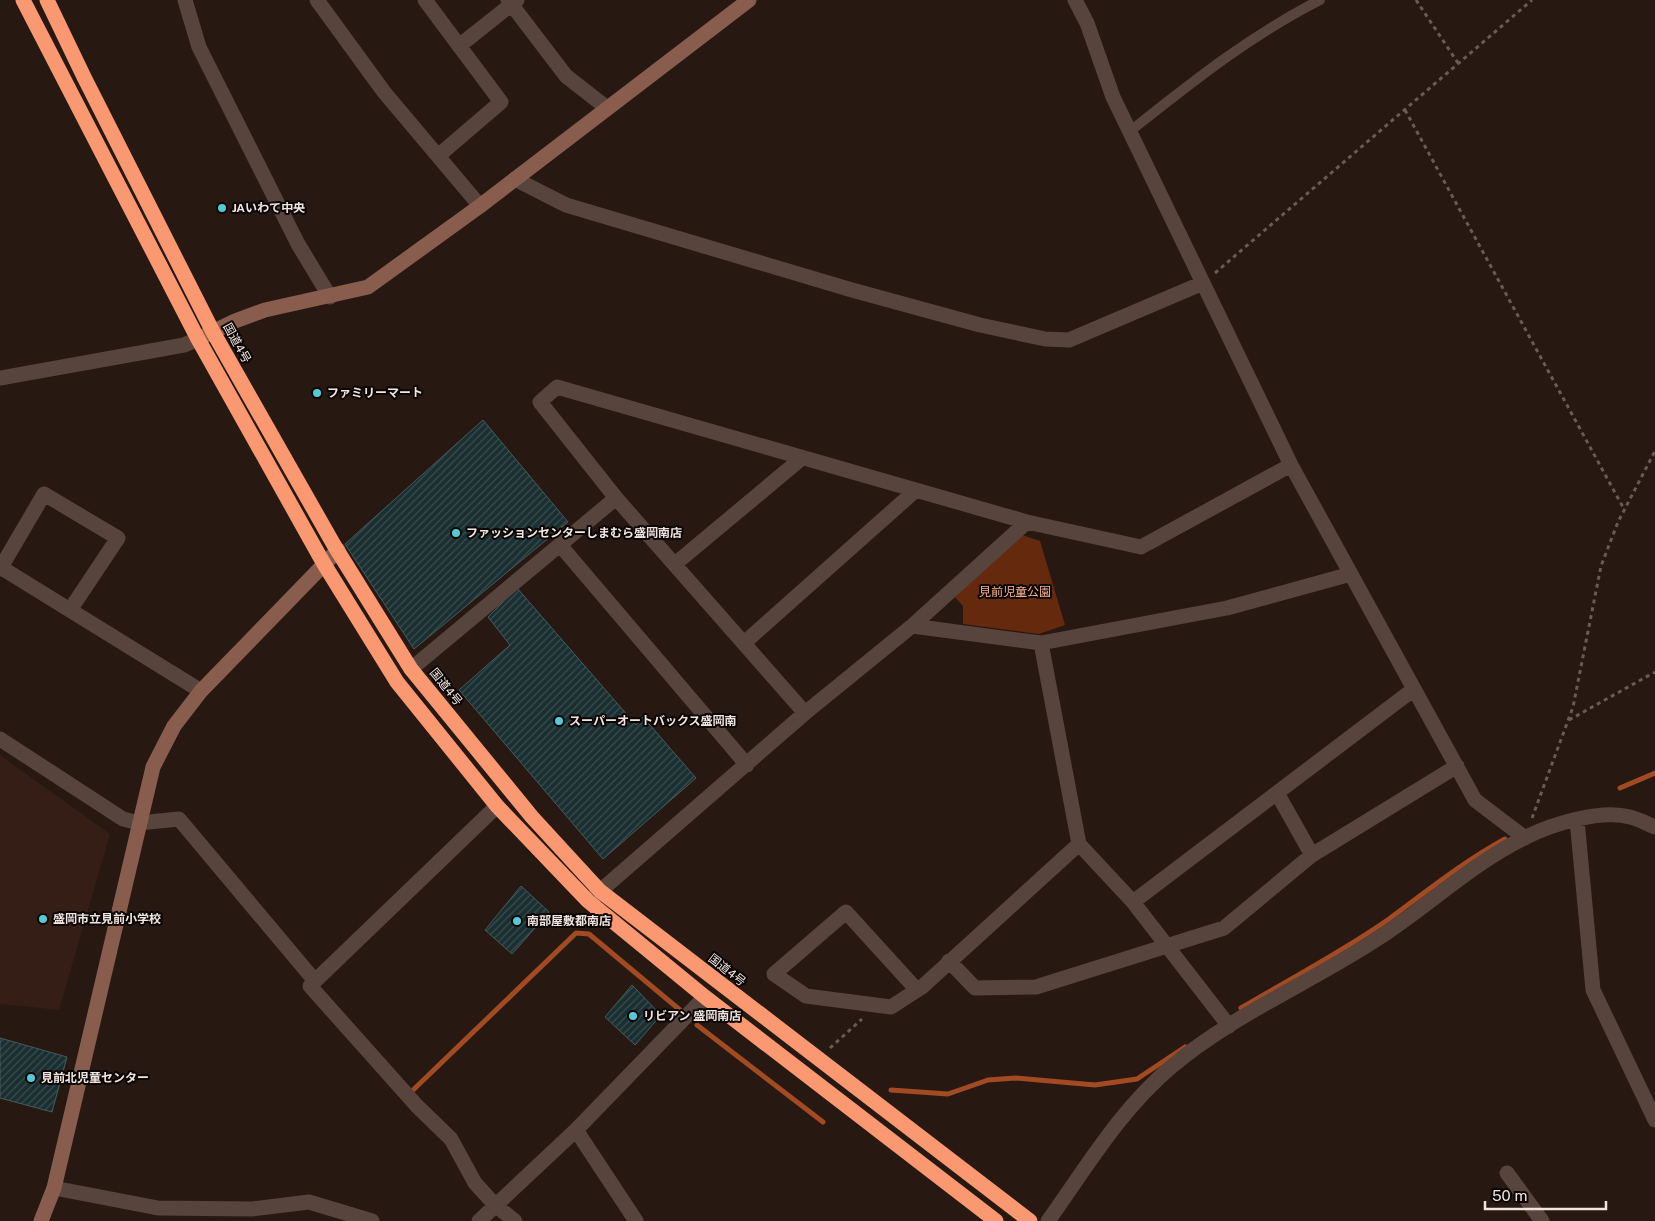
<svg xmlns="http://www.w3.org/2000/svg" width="1655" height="1221" font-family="'Public Sans','Noto Sans JP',sans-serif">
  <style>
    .built { fill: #341e15 }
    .park { fill: #652a0e }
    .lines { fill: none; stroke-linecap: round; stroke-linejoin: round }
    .stream { stroke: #a24b23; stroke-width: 5 }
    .building { fill: url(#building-hatch); stroke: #445b5e }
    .path { stroke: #695b55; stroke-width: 3; stroke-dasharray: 4 4; stroke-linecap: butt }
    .lane { stroke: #57443d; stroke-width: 10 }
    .street { stroke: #57443d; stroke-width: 15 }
    .secondary { stroke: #885d4d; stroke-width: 15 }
    .highway { stroke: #f99871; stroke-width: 15 }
    .poi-dot { fill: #52cbd7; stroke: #0b0504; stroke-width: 2 }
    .labels { text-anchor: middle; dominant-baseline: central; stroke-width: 4; stroke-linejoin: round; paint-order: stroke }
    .poi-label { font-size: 12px; font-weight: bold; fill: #f1e5e1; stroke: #0b0504; text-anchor: start }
    .street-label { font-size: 12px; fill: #f1e5e1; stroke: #0b0504 }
    .park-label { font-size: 12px; fill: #fbb396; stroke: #0b0504 }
  </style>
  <defs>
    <pattern id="building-hatch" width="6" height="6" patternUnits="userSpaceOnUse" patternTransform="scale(1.25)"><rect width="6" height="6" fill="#192f31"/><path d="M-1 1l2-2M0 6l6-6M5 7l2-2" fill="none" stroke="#3b4d4f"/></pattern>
  </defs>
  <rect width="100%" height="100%" fill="#271811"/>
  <path class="built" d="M0 755 110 834 59 1010 0 1004Z"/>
  <path class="park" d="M1022 535 1040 541 1065 625 1039 634 963 624V606L953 595Z"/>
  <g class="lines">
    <path class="stream" d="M1620 788 1655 773
      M1241 1008C1290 979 1342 952 1389 919 1427 891 1463 862 1505 839
      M697 1025 823 1122
      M891 1090 948 1094 988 1080 1015 1078 1095 1085 1137 1079 1185 1047
      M411 1092 576 933 589 934 680 1010"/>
  </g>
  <path class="building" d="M483 420 568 522 414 649 345 544Z
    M517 588 636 725 643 717 696 778 603 859 459 690 510 645 488 617Z
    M521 886 549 912 512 954 485 930Z
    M632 985 661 1015 635 1045 605 1017Z
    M0 1038 67 1057 52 1112 0 1098Z"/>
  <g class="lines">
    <path class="path" d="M1416 0 1458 63
      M1405 110 1624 509
      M1215 273 1532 0
      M1569 720 1655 672
      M1532 818 1573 707 1601 566 1618 522 1655 451
      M830 1048 862 1019"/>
    <path class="lane" d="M1129 132C1191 83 1249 36 1320 0"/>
    <path class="street" d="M185 0 199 47 298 244 330 297
      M317 0 384 92 480 206
      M425 0 501 102 438 156
      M508 0 566 76 607 108
      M1075 0 1087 23 1113 97 1291 465 1475 800 1525 838
      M459 46 517 0
      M515 179 566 205 852 290 980 325 1045 339 1069 340 1203 283
      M0 378 184 345 198 339
      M560 545 747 765
      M675 564 802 458
      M0 567 201 691
      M0 569 44 494 118 538 70 610
      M912 626 1041 643 1227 608 1351 574
      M744 643 916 490
      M1041 643 1079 844 1133 902 1229 1026
      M411 669 616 498
      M805 713 616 498 540 402 557 387 1027 522 1141 547 1291 465
      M0 739 123 819 139 823 179 819 315 981 497 806
      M1277 793 1312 855
      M1577 820 1593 990 1655 1120
      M591 899 805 713 912 626 1027 522
      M1133 902 1414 689
      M949 961 975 988 1036 987 1224 928 1312 855 1457 766
      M315 981 310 986 417 1106 451 1139 475 1183 495 1205 515 1221
      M917 990 846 912 774 974 806 996 891 1007 922 987 1079 844
      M576 1130 636 1221
      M1507 1173 1542 1221
      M54 1188 158 1208 252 1209 309 1202 372 1221
      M479 1221 576 1130 705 997
      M1048 1221C1086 1168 1120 1110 1171 1067 1232 1015 1310 983 1377 939 1427 907 1471 864 1524 838 1552 824 1600 809 1630 817 1639 819 1647 824 1655 827"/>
    <path class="secondary" d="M198 339 235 321 265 310 368 287 480 206 749 0
      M41 1221 54 1188 153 767 174 726 201 691 338 550"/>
    <path class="highway" d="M23 0 198 339 324 564 397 682 497 806 588 901 705 997 996 1221
      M47 0 84 77 213 332 334 545 411 669 532 817 600 891 1030 1221"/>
  </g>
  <g class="poi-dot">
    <circle cx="222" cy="208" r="5"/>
    <circle cx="317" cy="393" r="5"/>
    <circle cx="456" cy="533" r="5"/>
    <circle cx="559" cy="721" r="5"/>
    <circle cx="43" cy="919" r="5"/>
    <circle cx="517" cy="921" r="5"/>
    <circle cx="633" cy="1016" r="5"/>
    <circle cx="31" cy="1078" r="5"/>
  </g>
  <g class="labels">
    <g class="poi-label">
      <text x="232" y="208">JAいわて中央</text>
      <text x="327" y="393">ファミリーマート</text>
      <text x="466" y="533">ファッションセンターしまむら盛岡南店</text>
      <text x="569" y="721">スーパーオートバックス盛岡南</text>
      <text x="53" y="919">盛岡市立見前小学校</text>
      <text x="527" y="921">南部屋敷都南店</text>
      <text x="643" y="1016">リビアン 盛岡南店</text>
      <text x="41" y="1078">見前北児童センター</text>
    </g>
    <g class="street-label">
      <text transform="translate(237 343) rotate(61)">国道4号</text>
      <text transform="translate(446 687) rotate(51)">国道4号</text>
      <text transform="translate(727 970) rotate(38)">国道4号</text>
    </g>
    <g class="park-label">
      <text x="1015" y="592">見前児童公園</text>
    </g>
  </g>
  <path d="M1485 1201v8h121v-8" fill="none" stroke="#f1e5e1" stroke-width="2.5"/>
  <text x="1492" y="1201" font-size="15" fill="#f1e5e1" stroke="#0b0504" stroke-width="4" paint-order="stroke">50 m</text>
</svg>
